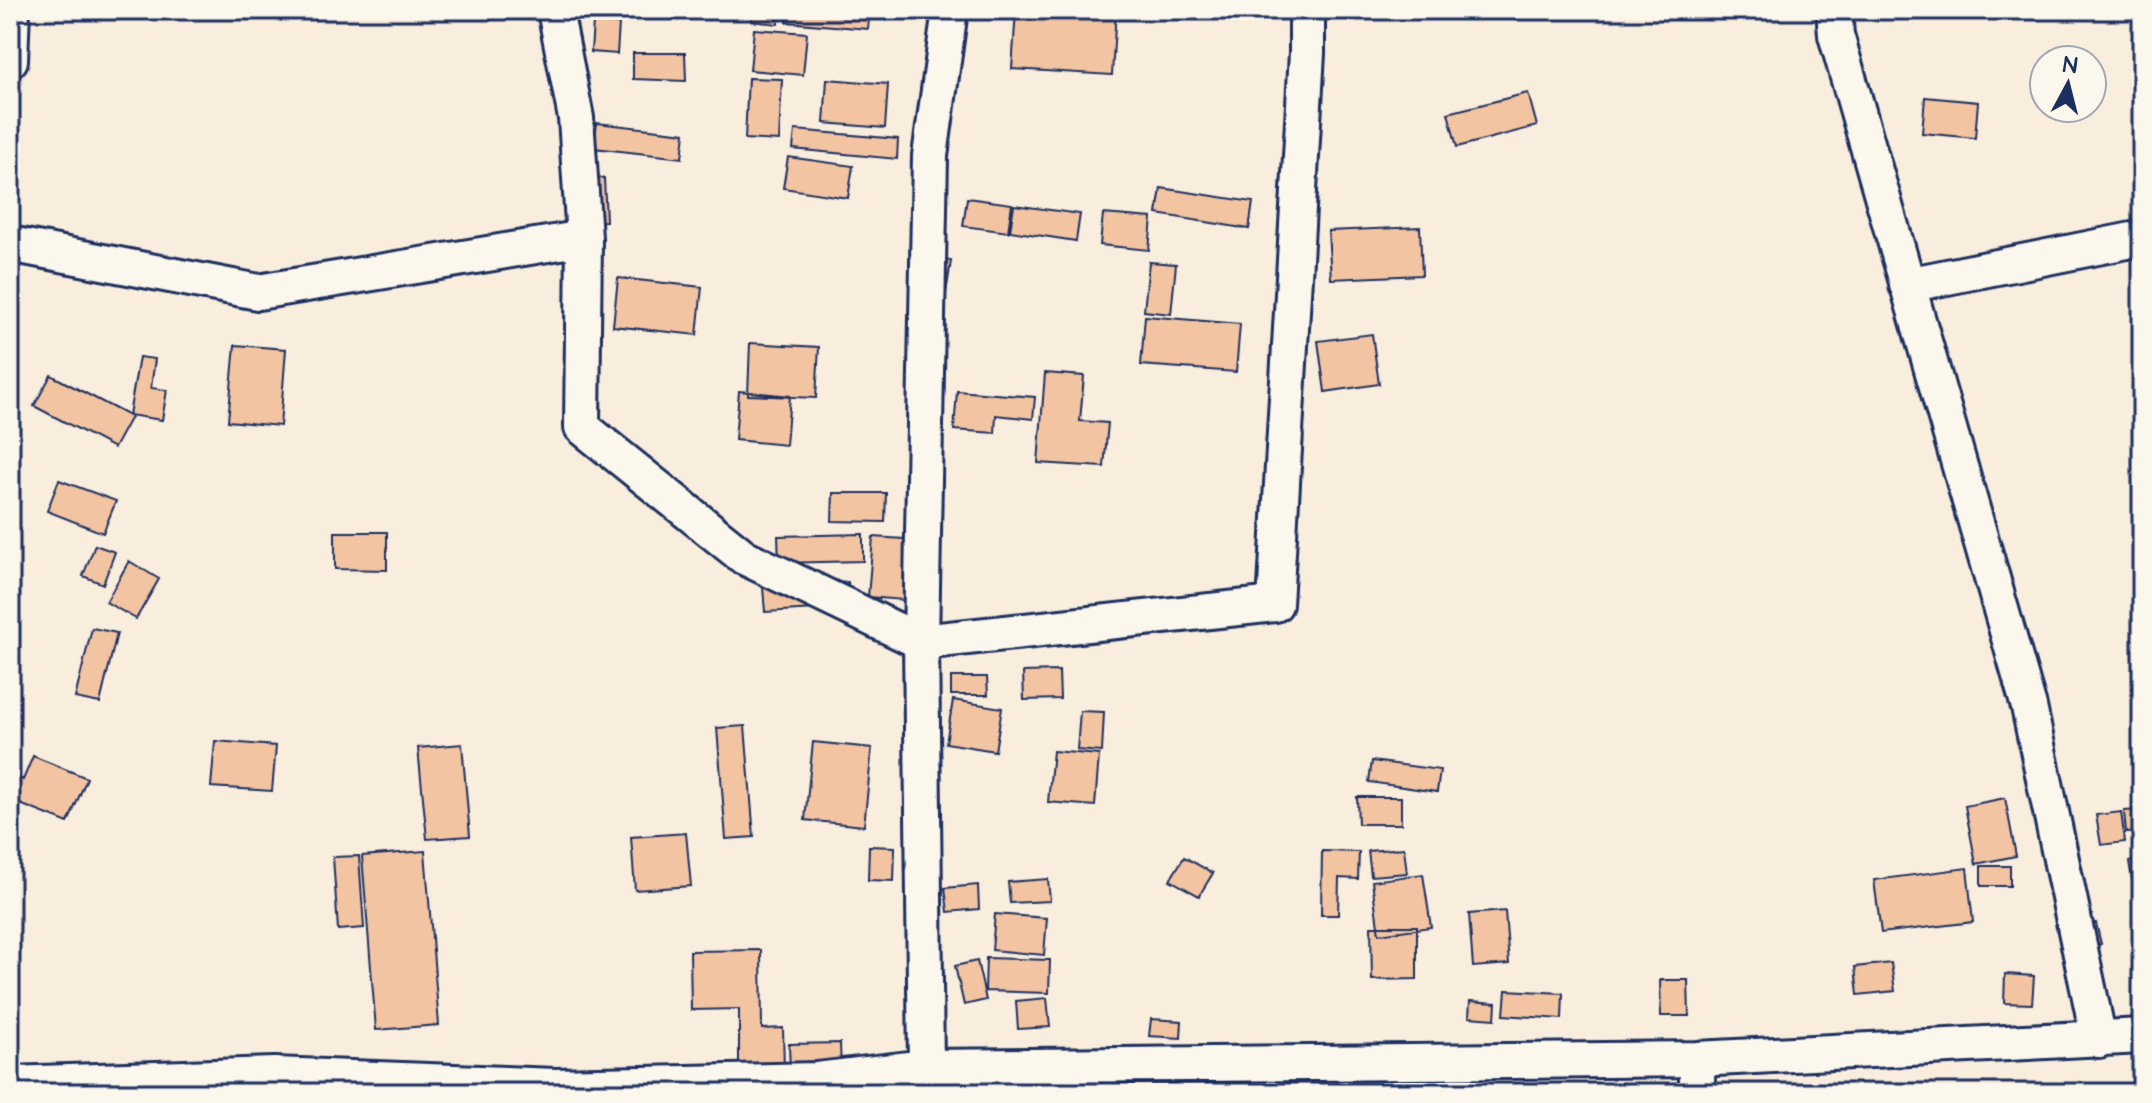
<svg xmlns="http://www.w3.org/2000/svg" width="2152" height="1103" font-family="'Architects Daughter',sans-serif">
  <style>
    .building { fill: #f3c4a2; stroke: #1b2f5e; stroke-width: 2 }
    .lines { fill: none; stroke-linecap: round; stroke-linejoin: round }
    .minor-casing { stroke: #1b2f5e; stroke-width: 40 }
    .minor { stroke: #fbf7ec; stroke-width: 34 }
  </style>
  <rect width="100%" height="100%" fill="#f9eddd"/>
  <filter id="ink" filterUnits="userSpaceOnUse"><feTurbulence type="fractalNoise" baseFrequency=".0125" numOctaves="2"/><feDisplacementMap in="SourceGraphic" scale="16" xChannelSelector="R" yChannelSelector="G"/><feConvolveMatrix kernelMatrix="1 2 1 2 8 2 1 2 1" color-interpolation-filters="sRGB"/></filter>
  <g filter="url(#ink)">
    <path class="building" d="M752 10H779L778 24 751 21Z
      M788 10H870L868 29 787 22Z
      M1016 10H1116L1112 75 1012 69Z
      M593 22 619 24 617 54 591 52Z
      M754 29 807 33 803 75 750 70Z
      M633 53H685L686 81 633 79Z
      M748 78 782 79 779 141 745 139Z
      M827 79 888 84 885 128 824 123Z
      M1528 93 1537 126 1457 147 1448 113Z
      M1925 97 1978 102 1975 138 1922 133Z
      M597 123 685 133 682 158 594 148Z
      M795 130 898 139 897 159 793 149Z
      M788 157 853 166 848 198 783 188Z
      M604 178 606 221 582 222 580 179Z
      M1161 188 1253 202 1249 229 1157 214Z
      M967 198 1012 204 1008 232 963 226Z
      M1014 205 1080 214 1076 241 1010 231Z
      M1103 214 1152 218 1149 250 1100 245Z
      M1420 227 1422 275 1331 279 1328 231Z
      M933 258 951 261 946 294 928 292Z
      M1149 262 1176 264 1171 314 1144 311Z
      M618 278 702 287 697 335 613 326Z
      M1145 316 1240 324 1236 372 1141 365Z
      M1372 334 1379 384 1325 392 1318 341Z
      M750 343 819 347 816 398 748 395Z
      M235 345 286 349 280 426 228 421Z
      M139 357 155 359 151 388 167 390 162 420 129 415Z
      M1045 373 1084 376 1080 421 1108 423 1104 467 1038 463Z
      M51 375 131 417 114 448 34 406Z
      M739 391 790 396 786 445 735 440Z
      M957 391 1035 397 1033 419 996 415 995 433 954 430Z
      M59 480 116 501 103 533 47 511Z
      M833 493H886L885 522 832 521Z
      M335 532H387V570L335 569Z
      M863 534V561L779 563 778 536Z
      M873 537 920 540 915 601 868 597Z
      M95 545 115 552 103 584 83 576Z
      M129 561 159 579 136 619 106 602Z
      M848 582 850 607 765 612 763 587Z
      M92 628 117 633 100 703 75 698Z
      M1059 671 1060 699 1024 700 1023 672Z
      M951 677H987L988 695H951Z
      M953 700 1002 708 995 751 946 743Z
      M1080 711 1104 712 1102 752 1077 750Z
      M745 726 754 837 726 839 717 728Z
      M215 741 276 746 272 791 211 787Z
      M813 742 872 748 864 826 805 820Z
      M462 744 470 836 427 839 418 748Z
      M1053 751 1099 755 1095 806 1048 802Z
      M33 756 87 778 68 823 10 800V774L23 780Z
      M1372 761 1440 770 1437 792 1369 782Z
      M1357 797H1401V824H1358Z
      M2005 798 2016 856 1976 864 1965 806Z
      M2142 810V832L2126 833 2124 811Z
      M2121 812 2125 842 2101 845 2096 815Z
      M686 833 691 886 635 890 631 837Z
      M869 846 895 847 894 881 868 880Z
      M1404 848 1407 873 1371 876 1368 851Z
      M425 851 439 1025 376 1030 362 856Z
      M1322 851 1359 852 1358 879 1339 878 1338 915H1321Z
      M359 856 364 928 338 930 333 857Z
      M1184 857 1213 873 1199 896 1170 880Z
      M2142 859V877L2132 879 2129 862Z
      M1981 866H2010V886H1981Z
      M1967 868 1973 922 1881 933 1874 880Z
      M1423 874 1431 927 1379 934 1372 881Z
      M1048 879 1050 901 1010 903 1008 882Z
      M978 885 979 909 948 912 945 888Z
      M1505 911 1509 964 1473 967 1469 914Z
      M995 914 1047 918 1044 955 992 950Z
      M2096 923 2101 944 2075 950 2070 929Z
      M1371 926H1417V979L1372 980Z
      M761 950 762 1029 783 1028 784 1070H739V1009L691 1010 690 951Z
      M986 958 1050 960 1049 993 985 991Z
      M977 961 986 1000 964 1005 955 966Z
      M1891 963 1895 991 1858 995 1855 967Z
      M2005 974 2034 976 2032 1004 2004 1003Z
      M1660 980H1688L1689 1016H1661Z
      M1506 990 1563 993 1562 1019 1504 1015Z
      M1047 998 1050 1027 1018 1029 1016 1001Z
      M1470 1001 1496 1003 1495 1019 1469 1017Z
      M1151 1019 1182 1021 1181 1038 1149 1036Z
      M840 1043 841 1070 790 1071 789 1044Z"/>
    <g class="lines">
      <g class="minor-casing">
        <path id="minor" d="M555 10 576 118 584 238 582 427 744 557 921 642 1275 604 1307 53V10
          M1834 10 1836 35 2029 707 2099 1040
          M10 60 12 10
          M10 244 258 292 584 238
          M1907 285 2142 238
          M926 1067 921 642 930 156 950 10
          M10 1084 274 1075 555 1086 817 1080 926 1067 1697 1059 2142 1036
          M1697 1093V1059"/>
      </g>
      <use href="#minor" class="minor"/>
    </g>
  </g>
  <rect width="2152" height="1103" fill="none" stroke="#fbf7ec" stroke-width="40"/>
  <rect x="20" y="20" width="2112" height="1063" fill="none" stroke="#1b2f5e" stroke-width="3" filter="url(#ink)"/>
  <g transform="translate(2068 84) rotate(7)"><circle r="38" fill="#fbf7ec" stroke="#a1a7b3" stroke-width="2"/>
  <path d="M0-6L14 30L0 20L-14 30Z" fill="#1b2f5e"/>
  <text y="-12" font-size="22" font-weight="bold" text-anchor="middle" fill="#1b2f5e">N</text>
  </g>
</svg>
